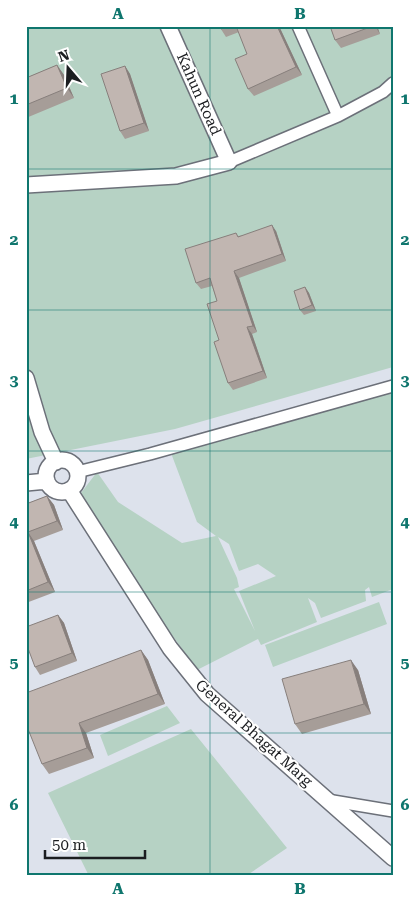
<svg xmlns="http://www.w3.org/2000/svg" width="419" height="902" font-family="'Roboto Serif',serif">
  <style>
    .green { fill: #b6d2c4; fill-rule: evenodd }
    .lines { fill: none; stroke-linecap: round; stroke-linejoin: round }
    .street-casing { stroke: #6c7079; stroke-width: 14 }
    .secondary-casing { stroke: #6c7079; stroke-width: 18 }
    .street { stroke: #fff; stroke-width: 11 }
    .secondary { stroke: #fff; stroke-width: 15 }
    .wall { fill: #a69d98 }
    .shaded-wall { fill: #877f7c }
    .building { fill: #c1b6b1; stroke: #877f7c }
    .grid { fill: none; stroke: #0f766e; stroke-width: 1; stroke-opacity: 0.55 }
    .labels { text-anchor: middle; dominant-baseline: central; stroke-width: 4; stroke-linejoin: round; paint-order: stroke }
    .street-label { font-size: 15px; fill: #1b1d20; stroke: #fff }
    .neatline { fill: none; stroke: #0f766e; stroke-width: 2 }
    .grid-label { font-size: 16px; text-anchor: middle; font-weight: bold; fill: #0f766e }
  </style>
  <rect width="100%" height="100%" fill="#dde2ec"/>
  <path class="green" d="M26 26H393V367L175 429 26 459Z
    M393 390V589L372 597 369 587 365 590 366 601 321 618 315 603 308 598 317 622 261 645 258 639 197 670 142 593 81 493 97 472 118 502 182 543 216 536 197 522 171 453ZM218 537 229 544 239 571 258 564 276 576 239 591 255 631 234 589 239 587 237 578Z
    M379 602 387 624 273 667 265 645Z
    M167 706 180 723 108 756 100 735Z
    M191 729 287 848 246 876H89L48 793Z"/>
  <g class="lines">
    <g class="street-casing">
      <path id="street" d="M298 26 338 116
        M229 162 338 116 383 92 393 83
        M77 472 150 454 393 386
        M327 800 393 811"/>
    </g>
    <g class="secondary-casing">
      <path id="secondary" d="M26 185 176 176 229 162 168 26
        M26 378 42 432 56 462
        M46 476a16 16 0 1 1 32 0a16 16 0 1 1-32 0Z
        M26 483 47 481
        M69 490 170 648 207 694 393 858"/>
    </g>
    <use href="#street" class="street"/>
    <use href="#secondary" class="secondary"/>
  </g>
  <path class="wall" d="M219 26H279L302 75 254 96 248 89 247 54 239 32 226 37Z
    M330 26H377L380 34 341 48 335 40Z
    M57 65 64 75 74 98 26 118V78Z
    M125 66 130 74 149 131 125 139 120 131Z
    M276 231 286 261 239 278 257 332 252 334 267 378 233 390 228 383 219 340 217 301 212 286 201 289 196 283 236 233 238 236Z
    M305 287 309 293 316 311 304 315 300 310Z
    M47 496 54 505 63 530 34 541 55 592 26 603V504Z
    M58 615 64 623 77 661 40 675 35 667Z
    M141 650 148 660 165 704 86 733 94 758 49 774 42 764Z
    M358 670 371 714 302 734 295 724Z"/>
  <path class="shaded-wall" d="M277 26H279L302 75 296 67Z
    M375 26H377L380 34Z
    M57 65 64 75 74 98 67 88Z
    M125 66 130 74 149 131 144 123Z
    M272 225 276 231 286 261 282 254Z
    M234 271 239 278 257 332 253 326Z
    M305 287 309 293 316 311 312 305Z
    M247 327 252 334 267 378 263 371Z
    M47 496 54 505 63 530 57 521Z
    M28 532 34 541 55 592 48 582Z
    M58 615 64 623 77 661 72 653Z
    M141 650 148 660 165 704 158 694Z
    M351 660 358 670 371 714 364 704Z
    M79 723 86 733 94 758 87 748Z"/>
  <path class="building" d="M219 26H229L221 29Z
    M236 26H277L296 67 248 89 235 59 247 54Z
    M330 26H373L335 40Z
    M57 65 67 88 26 105V78Z
    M125 66 144 123 120 131 101 74Z
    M272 225 282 254 234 271 253 326 247 327 263 371 228 383 214 342 219 340 207 304 217 301 210 278 196 283 185 249 236 233 238 237Z
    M305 287 312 305 300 310 294 291Z
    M47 496 57 521 28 532 48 582 26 591V504Z
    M58 615 72 653 35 667 26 643V627Z
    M141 650 158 694 79 723 87 748 42 764 26 724V693Z
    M351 660 364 704 295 724 282 679Z"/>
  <path class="grid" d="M210 26V876M26 169H393M26 310H393M26 451H393M26 592H393M26 733H393"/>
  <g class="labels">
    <g class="street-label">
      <text transform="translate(199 94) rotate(66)">Kahun Road</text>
      <text transform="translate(254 733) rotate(42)">General Bhagat Marg</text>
    </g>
  </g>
  <rect width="419" height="902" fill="none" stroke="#ffffff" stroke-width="55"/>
  <g transform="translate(68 68) rotate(341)" stroke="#ffffff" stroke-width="4" paint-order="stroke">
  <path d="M0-4L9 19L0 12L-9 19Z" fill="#1b1d20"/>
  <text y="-8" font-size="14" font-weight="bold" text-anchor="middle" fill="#1b1d20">N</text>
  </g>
  <path d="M45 850v8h100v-8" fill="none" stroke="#1b1d20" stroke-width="2.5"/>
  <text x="52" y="850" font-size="15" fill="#1b1d20" stroke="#ffffff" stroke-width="4" paint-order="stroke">50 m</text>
  <rect x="28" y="28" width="364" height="846" class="neatline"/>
  <g class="grid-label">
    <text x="118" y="19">A</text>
    <text x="300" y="19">B</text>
    <text x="14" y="104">1</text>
    <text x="405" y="104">1</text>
    <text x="14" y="245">2</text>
    <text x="405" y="245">2</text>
    <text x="14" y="386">3</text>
    <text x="405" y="386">3</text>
    <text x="14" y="527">4</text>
    <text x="405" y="527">4</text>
    <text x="14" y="668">5</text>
    <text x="405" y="668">5</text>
    <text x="14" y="810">6</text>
    <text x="405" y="810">6</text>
    <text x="118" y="894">A</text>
    <text x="300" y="894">B</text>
  </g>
</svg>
